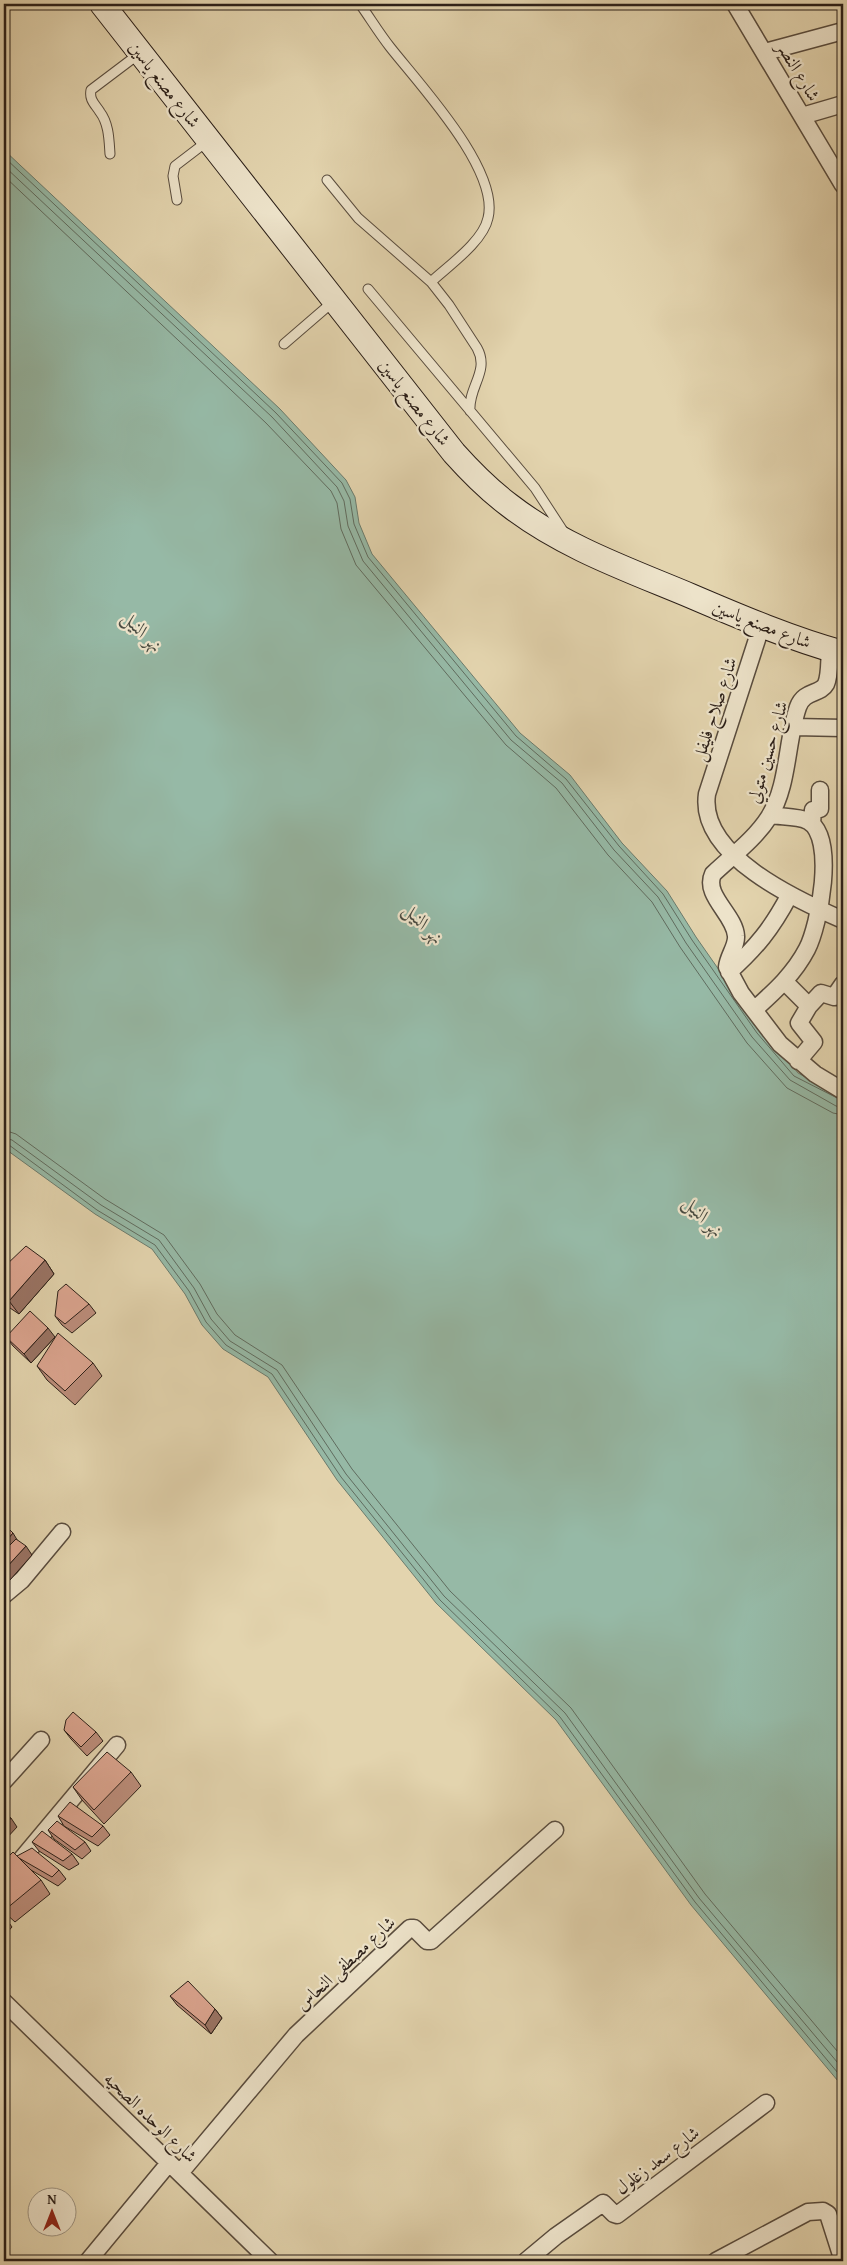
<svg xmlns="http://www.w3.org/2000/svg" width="847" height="2265" font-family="'Gentium Book Plus',Amiri,serif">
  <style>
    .water { fill: #96b9a6; stroke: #6b7b6d }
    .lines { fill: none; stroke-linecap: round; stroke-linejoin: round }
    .shore { stroke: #606c5f; stroke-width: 1 }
    .service-casing { stroke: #594c3e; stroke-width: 11 }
    .minor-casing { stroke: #594c3e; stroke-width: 19 }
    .secondary-casing { stroke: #2b1f18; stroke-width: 26 }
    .service { stroke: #ede3ca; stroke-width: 9 }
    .minor { stroke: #ede3ca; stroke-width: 16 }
    .secondary { stroke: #ede3ca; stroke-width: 24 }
    .wall { fill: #bd8e7c; stroke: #2b1f18 }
    .shaded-wall { fill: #9a7465; stroke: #2b1f18 }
    .building { fill: #dca590; stroke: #2b1f18 }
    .labels { text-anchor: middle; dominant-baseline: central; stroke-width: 4.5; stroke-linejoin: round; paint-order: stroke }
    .street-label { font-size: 18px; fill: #2b1f18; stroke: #ede3ca }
    .water-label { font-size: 19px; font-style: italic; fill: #4b4d43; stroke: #ede3ca }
  </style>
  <rect width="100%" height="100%" fill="#e3d4ae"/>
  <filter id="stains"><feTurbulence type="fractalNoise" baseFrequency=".004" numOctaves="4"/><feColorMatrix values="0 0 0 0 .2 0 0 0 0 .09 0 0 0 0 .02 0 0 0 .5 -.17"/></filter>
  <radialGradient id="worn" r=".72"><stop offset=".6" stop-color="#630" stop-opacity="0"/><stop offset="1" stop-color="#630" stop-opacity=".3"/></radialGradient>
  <path class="water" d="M4 150 280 409 346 480 355 497 359 523 372 554 520 733 570 775 622 843 667 891 696 937 761 1030 798 1073 843 1097V2087L691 1905 556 1720 436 1603 337 1480 268 1377 223 1349 202 1325 185 1294 152 1249 95 1214 4 1148Z"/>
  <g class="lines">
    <path class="shore" d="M4 157 276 413 342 483 350 499 354 524 368 557 516 736 566 779 619 846 663 894 692 940 757 1033 794 1076 843 1101
      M4 166 272 417 337 487 344 501 348 526 363 561 511 740 562 783 614 850 658 897 686 943 752 1037 790 1080 836 1106 843 1108
      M4 176 266 423 331 491 337 503 341 529 356 565 506 745 556 788 608 855 652 902 680 947 747 1043 787 1088 833 1113 843 1115
      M4 1130 16 1134 105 1199 164 1235 200 1284 217 1314 235 1335 282 1365 352 1469 450 1591 571 1708 705 1894 843 2058
      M4 1138 12 1140 101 1205 159 1240 194 1288 211 1319 230 1341 277 1370 346 1474 444 1596 565 1713 699 1898 843 2069
      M4 1144 9 1145 97 1210 155 1245 189 1291 206 1322 226 1345 272 1374 341 1477 440 1600 560 1717 695 1902 843 2079"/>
    <g class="service-casing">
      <path id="service" d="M360 4C370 18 379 33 390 47 419 84 500 170 488 218 483 242 448 266 431 282
        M110 154C109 140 109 124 100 112 95 104 89 100 91 90L140 53
        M327 180 358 218 431 282 449 305 477 348C490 371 468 387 470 411
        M177 200 173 176 175 166 209 140
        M368 289 535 488 565 534
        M284 344 335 300"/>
    </g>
    <g class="minor-casing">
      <path id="minor" d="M735 4 843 185
        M765 52 843 31
        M802 116 843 104
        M762 624 707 794C698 855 797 900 843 920
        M830 650C829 659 830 675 826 684 820 695 804 690 798 707 786 742 789 785 769 817 755 839 732 856 713 874 703 895 735 915 736 936 737 946 728 956 727 967L741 993 780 1044 815 1074 843 1091
        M794 727 843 728
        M812 824 813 810 820 809V790
        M729 972C756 948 772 928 789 896
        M785 982 809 1006 799 1023 814 1042 798 1061
        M809 1006 821 993 834 997 843 984
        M754 1010C775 991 794 974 807 949 819 926 837 837 808 821 798 816 781 817 770 815
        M4 1595 22 1580 62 1532
        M4 1781 41 1740
        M4 1880 117 1745
        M4 2002 270 2261
        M180 2173 296 2035 410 1928H414L427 1941H431L555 1830
        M88 2261 169 2163
        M526 2261 556 2236 603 2203 614 2214 617 2215 766 2103
        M716 2261 808 2212 823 2211 828 2214 843 2261"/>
    </g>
    <g class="secondary-casing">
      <path id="secondary" d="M102 4 454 453C471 472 489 490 509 505 563 547 629 570 691 596 740 617 792 639 843 653"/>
    </g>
    <use href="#service" class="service"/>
    <use href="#minor" class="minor"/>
    <use href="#secondary" class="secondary"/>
  </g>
  <path class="wall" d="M45 1260 54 1274 19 1314 4 1304V1267Z
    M89 1304 96 1313 72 1333 62 1325 55 1316Z
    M6 1337H55L31 1363 13 1346Z
    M93 1363 102 1376 75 1405 47 1380 37 1366Z
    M64 1730 96 1732 103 1741 87 1756 71 1739Z
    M131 1772 141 1786 104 1824 82 1800 73 1787Z
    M58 1816 103 1826 110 1835 98 1846 64 1826Z
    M48 1830 85 1842 91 1851 82 1859 54 1839Z
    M32 1842 72 1854 79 1864 69 1870 39 1851Z
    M17 1856 59 1870 66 1879 58 1886 31 1870 41 1880 50 1894 15 1922 4 1912V1861Z
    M4 1916 12 1927 4 1936Z
    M170 1996 215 2009 222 2018 211 2034 177 2005Z"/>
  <path class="shaded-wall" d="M45 1260 54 1274 19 1314 9 1301Z
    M48 1328 55 1337 31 1363 24 1354Z
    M13 1533 19 1543 4 1560V1543Z
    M26 1546 32 1555 10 1580 4 1570Z
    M11 1818 17 1827 5 1840 4 1838V1826Z
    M215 2009 222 2018 211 2034 205 2025Z"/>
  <path class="building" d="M26 1246 45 1260 9 1301 4 1297V1267Z
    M66 1284 89 1304 65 1324 55 1316 58 1291Z
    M30 1311 48 1328 24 1354 6 1337Z
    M58 1333 93 1363 65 1391 37 1366Z
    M4 1524 13 1533 4 1543Z
    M16 1539 26 1546 4 1570V1551Z
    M73 1712 96 1732 81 1747 64 1730 66 1720Z
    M107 1752 131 1772 94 1810 73 1787Z
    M70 1802 103 1826 92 1837 58 1816Z
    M4 1812 11 1818 4 1826Z
    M57 1821 85 1842 75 1850 48 1830Z
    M42 1831 72 1854 63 1861 32 1842Z
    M32 1848 59 1870 52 1877 19 1858 17 1856Z
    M13 1852 41 1880 6 1909 4 1907V1861Z
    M188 1981 215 2009 205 2025 170 1996Z"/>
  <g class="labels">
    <g class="street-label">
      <text transform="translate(799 71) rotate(59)">شارع النصر</text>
      <text transform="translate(165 84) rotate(52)">شارع مصنع ياسين</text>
      <text transform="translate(415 402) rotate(52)">شارع مصنع ياسين</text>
      <text transform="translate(762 624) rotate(21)">شارع مصنع ياسين</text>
      <text transform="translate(714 709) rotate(-72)">شارع صلاح فليفل</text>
      <text transform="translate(767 752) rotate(-74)">شارع حسين متولي</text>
      <text transform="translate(345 1963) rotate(-43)">شارع مصطفى النحاس</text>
      <text transform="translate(151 2117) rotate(44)">شارع الوحده الصحيه</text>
      <text transform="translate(657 2160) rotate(-37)">شارع سعد زغلول</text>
    </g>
    <g class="water-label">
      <text transform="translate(143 631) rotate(46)">نهر النيل</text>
      <text transform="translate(424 923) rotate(46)">نهر النيل</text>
      <text transform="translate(704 1216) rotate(46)">نهر النيل</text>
    </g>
  </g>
  <rect width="847" height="2265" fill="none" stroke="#e3d4ae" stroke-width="20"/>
  <rect x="5" y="5" width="837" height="2255" fill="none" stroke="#2b1f18" stroke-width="2.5"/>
  <rect x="10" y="10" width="827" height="2245" fill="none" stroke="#2b1f18"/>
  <g transform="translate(52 2212)"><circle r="24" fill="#ede3ca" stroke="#9f9583"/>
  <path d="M0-4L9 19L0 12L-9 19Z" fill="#8f2418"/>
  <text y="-8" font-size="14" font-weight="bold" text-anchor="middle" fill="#2b1f18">N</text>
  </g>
  <rect width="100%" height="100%" filter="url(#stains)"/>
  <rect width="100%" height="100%" fill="url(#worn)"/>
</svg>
